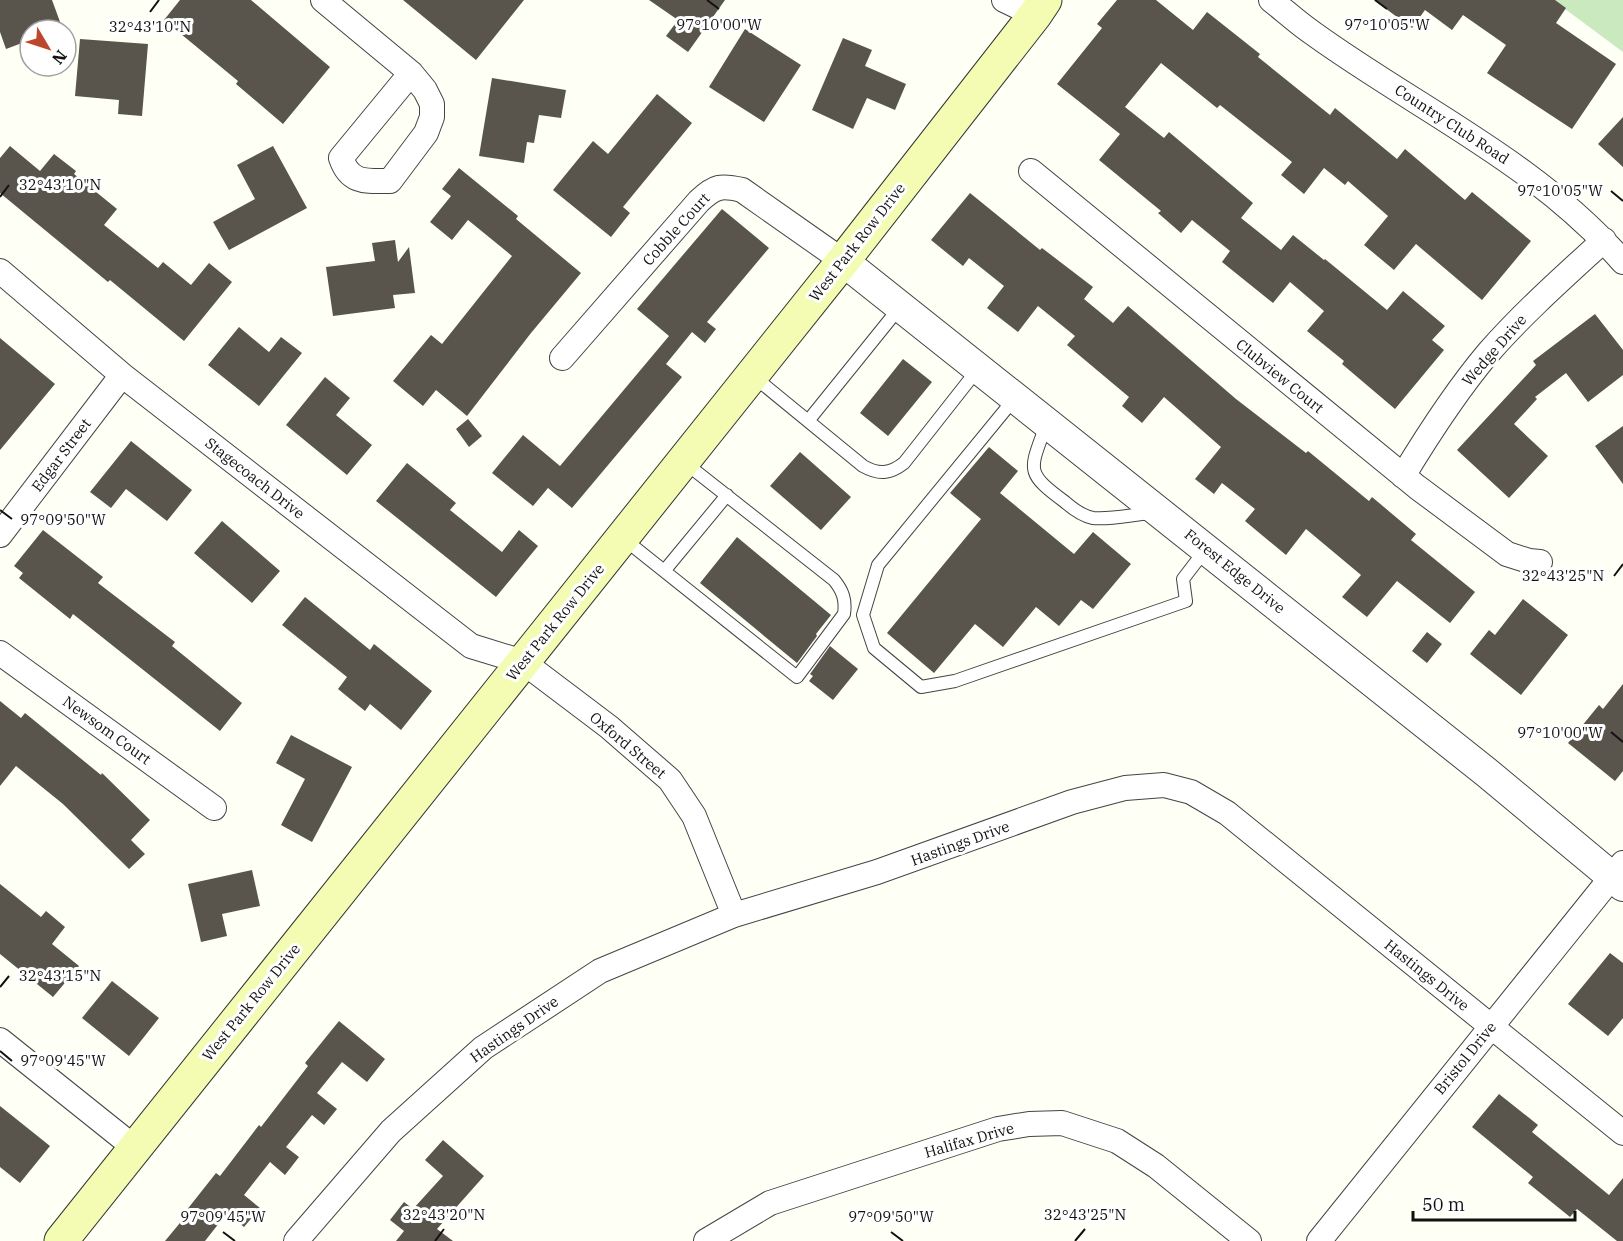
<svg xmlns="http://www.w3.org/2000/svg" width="1623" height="1241" font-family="'IBM Plex Serif',serif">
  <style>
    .green { fill: #cae9be }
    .building { fill: #59554d }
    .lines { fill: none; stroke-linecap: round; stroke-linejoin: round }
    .service-casing { stroke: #444; stroke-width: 14 }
    .minor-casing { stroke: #444; stroke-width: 26 }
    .tertiary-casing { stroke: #444; stroke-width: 32 }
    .secondary-casing { stroke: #333; stroke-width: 35 }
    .service { stroke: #fff; stroke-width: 12 }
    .minor { stroke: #fff; stroke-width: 24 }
    .tertiary { stroke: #fff; stroke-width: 30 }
    .secondary { stroke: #f3fcb2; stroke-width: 33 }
    .ticks { fill: none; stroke: #111; stroke-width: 2 }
    .labels { text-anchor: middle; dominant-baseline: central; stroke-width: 6; stroke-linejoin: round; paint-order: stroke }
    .street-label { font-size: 15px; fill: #111; stroke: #fff }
    .ticks-label { font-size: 15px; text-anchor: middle; fill: #111; stroke: #fff; stroke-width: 6; stroke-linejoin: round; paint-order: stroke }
  </style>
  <rect width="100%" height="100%" fill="#fefff5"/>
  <path class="green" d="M1553 0H1623V52Z"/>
  <path class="building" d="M0 0H52L63 30H30V40L6 49 0 32Z
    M180 0H251L330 67 283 124 236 84 238 81 164 20Z
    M403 0H524L476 60Z
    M649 0H725L688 52 666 36 678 20Z
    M1117 0H1156L1193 30 1207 12 1260 54 1258 57 1330 115 1335 108 1397 159 1405 149 1465 200 1472 192 1531 241 1482 300 1416 244 1394 270 1364 245 1388 216 1348 181 1345 185 1324 168 1304 194 1281 175 1292 162 1220 105 1217 108 1161 63 1125 107 1164 138 1169 132 1253 203 1241 218 1281 250 1293 235 1324 260 1325 259 1387 310 1403 291 1445 326 1432 340 1444 350 1395 409 1342 364 1344 361 1307 331 1324 311 1290 282 1273 303 1222 262 1230 251 1192 220 1181 233 1158 213 1161 211 1099 160 1120 134 1057 84 1102 28 1097 24Z
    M1374 0H1555L1566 8 1556 23 1616 64 1572 129 1487 73 1506 45 1463 15 1452 30 1425 10 1412 28Z
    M745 29 801 65 764 122 709 87Z
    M843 38 872 50 865 66 906 84 895 110 867 98 853 129 812 110Z
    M80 39 148 44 142 116 118 114 119 100 75 96Z
    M492 78 566 90 561 118 539 115 534 143 527 142 524 163 479 156Z
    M657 94 692 123 623 207 630 213 611 237 553 190 593 141 608 154Z
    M1623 117V167L1598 144Z
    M10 146 40 171 54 154 76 171 74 174 117 209 104 225 158 268 163 262 191 285 209 263 232 282 184 341 110 280 108 282 0 193V158Z
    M273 146 307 208 229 250 213 222 255 199 237 165Z
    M459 168 518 216 516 219 581 273 531 333 467 416 436 390 423 406 393 381 431 335 442 344 512 256 468 220 452 240 430 222 451 196 442 189Z
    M970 193 1040 250 1042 248 1093 287 1084 299 1113 323 1128 306 1236 399 1306 453 1308 451 1369 501 1372 497 1416 534 1411 540 1475 592 1450 623 1397 581 1367 617 1342 597 1361 575 1306 529 1286 555 1245 521 1255 509 1222 483 1214 494 1195 479 1221 447 1164 397 1142 423 1122 406 1129 397 1067 345 1075 336 1038 306 1018 332 987 308 1004 286 969 258 963 266 931 240Z
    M722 209 769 248 707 322 716 329 705 343 692 332 666 364 682 377 572 508 548 488 533 506 492 473 523 435 560 466 669 336 637 309Z
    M395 240 398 262 409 247 415 293 393 295 395 308 333 316 326 267 375 261 372 243Z
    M1595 314 1623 350V375L1588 402 1566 373 1535 397 1537 399 1514 424 1548 456 1509 498 1457 450 1536 365 1533 361Z
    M239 327 269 352 281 337 302 353 259 406 208 365Z
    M0 338 55 384 0 450Z
    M903 359 932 382 888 436 860 413Z
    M325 377 350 398 336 415 372 445 347 475 286 425Z
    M468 419 482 436 469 447 456 429Z
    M1623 426V484L1595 446Z
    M131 441 192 490 167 521 126 489 111 508 90 492Z
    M989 447 1018 471 1000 493 1074 554 1093 532 1131 564 1093 609 1081 600 1059 626 1036 607 1003 647 975 624 934 673 887 633 981 519 950 493Z
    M800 452 851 497 821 530 770 486Z
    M407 463 456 503 450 510 502 552 519 530 538 546 496 597 376 501Z
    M222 521 280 571 252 603 194 553Z
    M43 530 103 577 98 583 175 642 172 646 242 703 220 731 73 614 70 619 19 578 23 573 14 566Z
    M737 537 831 615 816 634 817 636 797 663 700 583Z
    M305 597 370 650 374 644 432 691 401 730 370 704 365 711 338 689 347 677 282 625Z
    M1523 599 1568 635 1521 695 1470 654 1489 630 1495 635Z
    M1427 632 1442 644 1427 663 1412 651Z
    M830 646 858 669 833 700 809 681 813 676 810 674Z
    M1623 684V771L1615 781 1568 743 1599 705 1603 709Z
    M0 701 21 718 25 713 101 775 102 773 150 820 131 840 145 854 129 869 63 804 16 766 0 786Z
    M291 735 352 767 312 842 281 825 305 779 276 763Z
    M252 870 260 906 222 914 227 936 201 942 188 884Z
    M0 884 41 917 46 911 65 927 52 944 79 966 53 997 0 954Z
    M1610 953 1623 963V1018L1608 1036 1568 1004Z
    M112 981 159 1018 129 1056 82 1018Z
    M339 1021 385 1059 367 1082 342 1062 317 1093 337 1109 324 1125 312 1115 286 1147 299 1157 285 1175 270 1162 244 1195 260 1208 244 1227 227 1213 205 1241H165L184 1218 182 1216 216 1173 220 1176 259 1125 261 1127 308 1066 305 1063Z
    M1499 1094 1538 1125 1532 1132 1609 1195 1623 1178V1241H1617L1577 1209 1570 1217 1528 1183 1533 1177 1472 1127Z
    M0 1106 50 1146 20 1183 0 1167Z
    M443 1140 484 1176 437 1229 453 1241H396L404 1231 390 1220 404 1202 413 1209 443 1176 425 1160Z"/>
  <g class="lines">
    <g class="service-casing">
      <path id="service" d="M753 376 863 466C879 475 890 474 904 463L978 369
        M1015 398 878 565 863 615 874 648 921 687 955 681 1186 601 1183 579 1206 549
        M808 421 900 307
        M1046 425C1030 470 1024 472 1065 502 1073 509 1082 516 1093 518 1110 520 1135 514 1153 513
        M624 539 797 677 844 614C846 600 843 591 834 580L684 462
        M665 570 727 495"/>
    </g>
    <g class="minor-casing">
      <path id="minor" d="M323 0 411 73 425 90 432 104V117L426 133 390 181C366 181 350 184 341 158L411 73
        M1004 0 1035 15
        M1271 0C1285 11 1299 24 1314 34 1418 109 1537 163 1623 262
        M1031 171 1417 487 1507 554 1529 561 1540 562
        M0 271 122 375 471 646 523 662 609 727 670 780 694 816 734 915
        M562 358 699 201C715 186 721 185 742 190L843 261
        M1403 476C1429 433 1456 391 1489 352 1524 312 1565 276 1604 240
        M0 535 122 375
        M0 653 214 808
        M0 1040 135 1148
        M296 1241 391 1131 483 1048 600 971 734 915 877 872 1072 802 1125 788 1164 785 1191 792 1227 813 1623 1133
        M706 1241 770 1203 998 1129 1029 1124 1062 1123 1117 1141 1156 1166 1249 1241
        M1319 1241 1623 863"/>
    </g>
    <g class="tertiary-casing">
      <path id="tertiary" d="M843 261 1486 772 1623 886"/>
    </g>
    <g class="secondary-casing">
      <path id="secondary" d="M61 1241 843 261 1035 15 1045 0"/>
    </g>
    <use href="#service" class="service"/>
    <use href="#minor" class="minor"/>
    <use href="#tertiary" class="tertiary"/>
    <use href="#secondary" class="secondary"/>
  </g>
  <path class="ticks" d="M707 0 719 9M1375 0 1387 9M150 12 159 0M1611 191 1623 201M0 197 9 185M0 510 12 519M1614 576 1623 564M1611 732 1623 742M0 987 9 976M0 1051 12 1061M223 1232 235 1241M891 1232 903 1241M435 1241 444 1229M1075 1241 1085 1229"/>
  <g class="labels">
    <g class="street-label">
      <text transform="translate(1452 124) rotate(33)">Country Club Road</text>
      <text transform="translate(676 229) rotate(-48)">Cobble Court</text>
      <text transform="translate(857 242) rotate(-52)">West Park Row Drive</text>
      <text transform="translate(1494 350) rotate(-49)">Wedge Drive</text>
      <text transform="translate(1280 376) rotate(39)">Clubview Court</text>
      <text transform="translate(61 455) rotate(-53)">Edgar Street</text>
      <text transform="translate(255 478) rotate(38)">Stagecoach Drive</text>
      <text transform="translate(1235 571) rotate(39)">Forest Edge Drive</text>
      <text transform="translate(555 622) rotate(-51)">West Park Row Drive</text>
      <text transform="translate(107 730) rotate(36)">Newsom Court</text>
      <text transform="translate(628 745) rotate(40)">Oxford Street</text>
      <text transform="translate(960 843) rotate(-20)">Hastings Drive</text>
      <text transform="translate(1427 975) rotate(39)">Hastings Drive</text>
      <text transform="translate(251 1002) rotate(-51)">West Park Row Drive</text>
      <text transform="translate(514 1029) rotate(-35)">Hastings Drive</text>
      <text transform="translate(1465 1058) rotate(-51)">Bristol Drive</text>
      <text transform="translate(969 1140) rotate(-16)">Halifax Drive</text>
    </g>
  </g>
  <g class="ticks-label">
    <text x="719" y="30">97°10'00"W</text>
    <text x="1387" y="30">97°10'05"W</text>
    <text x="150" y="32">32°43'10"N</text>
    <text x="60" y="190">32°43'10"N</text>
    <text x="1560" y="196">97°10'05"W</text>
    <text x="63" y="525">97°09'50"W</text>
    <text x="1563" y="581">32°43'25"N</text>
    <text x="1560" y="738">97°10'00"W</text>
    <text x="60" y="981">32°43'15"N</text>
    <text x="63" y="1066">97°09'45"W</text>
    <text x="444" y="1220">32°43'20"N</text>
    <text x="1085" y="1220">32°43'25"N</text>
    <text x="223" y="1222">97°09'45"W</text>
    <text x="891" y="1222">97°09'50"W</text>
  </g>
  <g transform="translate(48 48) rotate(129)"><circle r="28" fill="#ffffff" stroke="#a0a0a0" stroke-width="1.5"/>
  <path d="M0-4.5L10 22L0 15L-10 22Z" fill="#bd472c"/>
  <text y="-9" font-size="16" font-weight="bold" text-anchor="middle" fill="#111111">N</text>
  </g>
  <path d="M1413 1211v9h162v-9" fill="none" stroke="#111111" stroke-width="3"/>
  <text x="1422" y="1211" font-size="18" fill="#111111" stroke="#ffffff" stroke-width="4.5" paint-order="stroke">50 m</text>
</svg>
